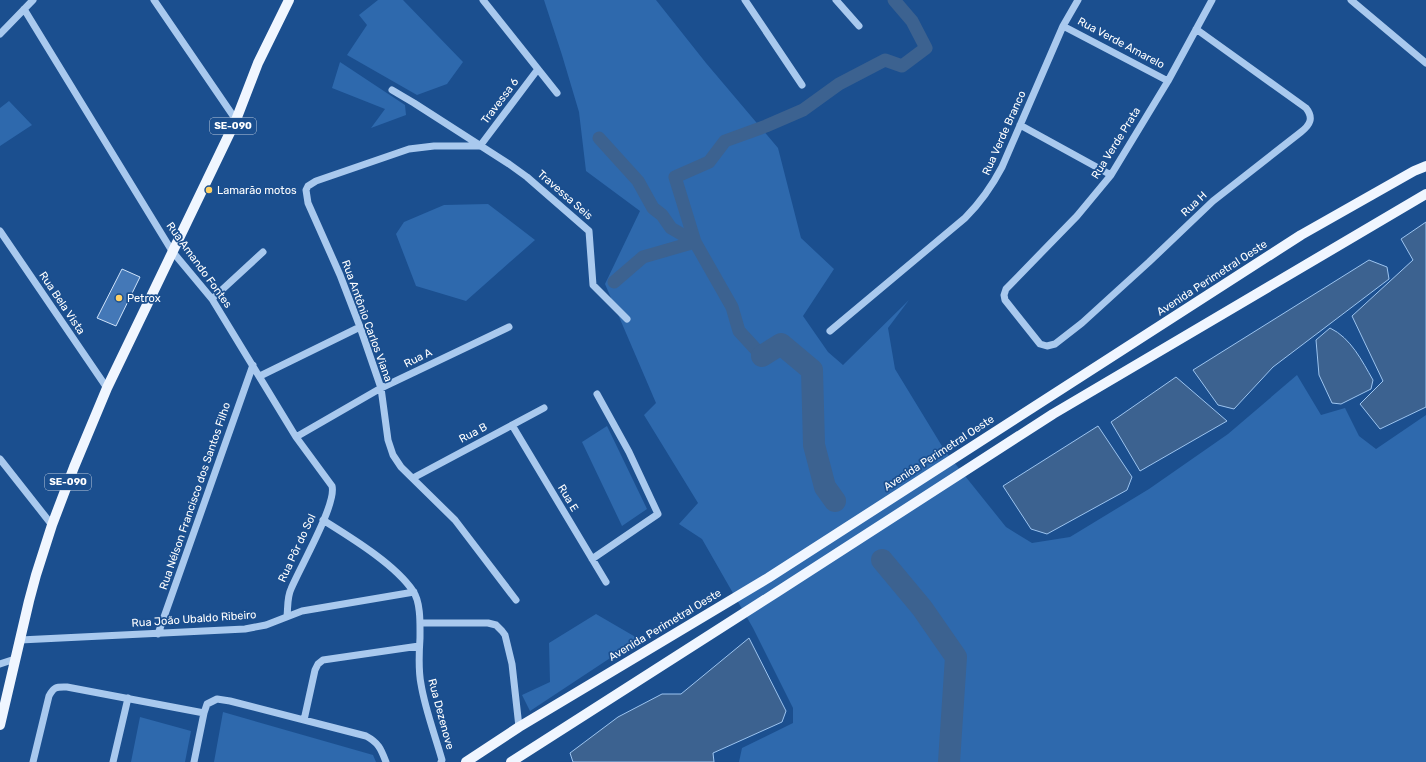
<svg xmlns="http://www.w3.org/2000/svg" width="1426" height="762" font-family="Rubik,sans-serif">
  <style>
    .green { fill: #2e69ad }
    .water { fill: #3c6290; stroke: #9cc4f0 }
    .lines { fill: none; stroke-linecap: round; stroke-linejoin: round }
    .canal { stroke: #3c6290; stroke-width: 13 }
    .river { stroke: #3c6290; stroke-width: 22 }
    .building { fill: #4478b7; stroke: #cfe3fa }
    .minor { stroke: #a9c9ee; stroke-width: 7 }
    .major { stroke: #f0f6ff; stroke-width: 10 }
    .poi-dot { fill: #ffd166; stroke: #1b4f8f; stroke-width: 1.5 }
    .labels { text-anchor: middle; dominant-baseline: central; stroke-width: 3.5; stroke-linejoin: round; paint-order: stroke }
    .shield { fill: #1b4f8f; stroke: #bbcadd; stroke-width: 1 }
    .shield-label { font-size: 10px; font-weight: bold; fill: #fff }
    .street-label { font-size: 11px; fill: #fff; stroke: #1b4f8f }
    .poi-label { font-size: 11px; fill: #fff; stroke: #1b4f8f; text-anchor: start }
  </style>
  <rect width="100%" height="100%" fill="#1b4f8f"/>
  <path class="green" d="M378 0H403L463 62 447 84 417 95 347 55 367 25 359 15Z
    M544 0H656L706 63 778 148 801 238 834 269 803 316 828 352 843 365 909 300 888 328 895 369 945 451 1006 527 1032 543 1070 537 1149 489 1228 434 1297 375 1321 415 1345 408 1359 436 1376 449 1426 415V762H739L742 748 793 723V708L753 628 702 539 679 524 698 503 644 415 656 403 605 284 640 211 586 171 579 112 562 55Z
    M340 62 405 105 406 115 371 128 385 109 332 88Z
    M9 101 32 125 0 146V108Z
    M488 204 535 240 466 301 416 286 396 234 404 222 444 205Z
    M607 426 647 509 622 526 582 442Z
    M596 614 639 639 530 711 522 695 550 682 549 643Z
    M223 712 373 755 376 762H214Z
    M140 717 191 731 185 762H131Z"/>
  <path class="water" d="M1426 222V407L1380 429 1360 404 1383 381 1352 316 1413 260 1401 239Z
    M1369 260 1387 267 1389 279 1273 367 1234 409 1218 405 1193 370Z
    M1330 328C1351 338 1362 361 1373 380L1371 389 1341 404 1332 403 1319 375 1316 340Z
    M1176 377 1227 421 1140 471 1111 422Z
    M1098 426 1132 477 1127 490 1047 534 1031 529 1003 486Z
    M749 638 786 711 782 722 713 753 714 762H573L570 753 618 717 662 694H681Z"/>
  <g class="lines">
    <path class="canal" d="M599 138 638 181 653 208 662 215 671 228 695 242
      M614 282 643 257 695 242
      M762 356 739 331 732 307 695 242 675 177 709 162 725 141 766 126 803 110 839 84 885 60 902 66 926 48 912 21 894 0"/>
    <path class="river" d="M762 356 781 344 812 370 814 445 825 487 835 501
      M882 560 922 608 956 657 949 762"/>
  </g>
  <path class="building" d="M122 269 140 277 116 326 97 318Z"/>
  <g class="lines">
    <path class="minor" d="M154 0 236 120
      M483 0 557 93
      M745 0 802 85
      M836 0 859 26
      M1351 0 1426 63
      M24 9 172 251 212 299 296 437 332 486C337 504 299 569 291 589 287 597 288 608 287 616
      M1063 26 1168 81
      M1196 29 1306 108C1314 118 1310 125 1301 132L1213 201 1149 262 1082 323 1055 344 1047 346 1040 344 1005 300 1004 295 1006 289 1077 216 1111 175 1168 81 1212 0
      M0 34 33 0
      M392 90 414 103 509 164 527 177 589 231 593 285 627 319
      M1020 125 1111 175
      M480 146H434L409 149 316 181 308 186 306 190 308 203 340 275 360 327 381 388 388 440 393 455 401 467 455 520 516 600
      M480 146 538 69
      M0 231 107 388
      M212 299 263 252
      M830 331 965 218C981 202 992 186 1002 167L1063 26 1078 0
      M260 376 360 327
      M512 425 606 582
      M296 437 381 388 509 327
      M0 459 52 525
      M413 478 544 408
      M323 520C350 537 395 564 413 591 421 602 420 625 420 638 419 653 418 669 421 684 425 709 435 735 442 760L441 762
      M592 559 658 514 629 452 597 394
      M420 623H488L496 625 502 631 505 635 512 664 519 727
      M158 634 253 365
      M20 640 245 629 266 625 302 611 414 592
      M0 664 15 659
      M304 720 315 670 318 664 323 660 419 646
      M33 762 49 696C54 686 57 687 67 687L204 713
      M113 762 128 698
      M194 762 204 713 207 704 217 699 230 701 366 736C379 743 381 749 386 762"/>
    <path class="major" d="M0 725 29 601 36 575 52 525 74 467 107 388 236 120 258 63 289 0
      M466 762 519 727 768 578 1301 235 1414 171 1426 166
      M511 762 777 592 1053 414 1426 194"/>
  </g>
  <g class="poi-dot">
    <circle cx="209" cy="190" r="4"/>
    <circle cx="119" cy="298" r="4"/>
  </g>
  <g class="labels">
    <g class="shield">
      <rect x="210" y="118" width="46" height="16" rx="3"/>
      <rect x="45" y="474" width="46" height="16" rx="3"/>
    </g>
    <g class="shield-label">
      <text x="233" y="126">SE-090</text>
      <text x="68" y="482">SE-090</text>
    </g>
    <g class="street-label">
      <text transform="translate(1121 43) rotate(28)">Rua Verde Amarelo</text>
      <text transform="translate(500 101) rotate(-53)">Travessa 6</text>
      <text transform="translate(1004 133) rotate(-66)">Rua Verde Branco</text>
      <text transform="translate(1116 143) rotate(-58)">Rua Verde Prata</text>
      <text transform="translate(565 195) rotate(41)">Travessa Seis</text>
      <text transform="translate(1194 204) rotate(-43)">Rua H</text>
      <text transform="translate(199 265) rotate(54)">Rua Amando Fontes</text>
      <text transform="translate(1212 278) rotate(-33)">Avenida Perimetral Oeste</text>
      <text transform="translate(62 303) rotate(56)">Rua Bela Vista</text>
      <text transform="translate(367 321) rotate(70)">Rua Antônio Carlos Viana</text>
      <text transform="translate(418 358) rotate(-26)">Rua A</text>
      <text transform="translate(473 433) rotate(-28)">Rua B</text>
      <text transform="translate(939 453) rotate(-33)">Avenida Perimetral Oeste</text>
      <text transform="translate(195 496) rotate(-71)">Rua Nélson Francisco dos Santos Filho</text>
      <text transform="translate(568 498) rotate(59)">Rua E</text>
      <text transform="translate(297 548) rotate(-65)">Rua Pôr do Sol</text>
      <text transform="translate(194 619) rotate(-4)">Rua João Ubaldo Ribeiro</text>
      <text transform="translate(665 625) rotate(-31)">Avenida Perimetral Oeste</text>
      <text transform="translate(441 714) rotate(75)">Rua Dezenove</text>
    </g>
    <g class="poi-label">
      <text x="217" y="190">Lamarão motos</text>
      <text x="127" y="298">Petrox</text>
    </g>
  </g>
</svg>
